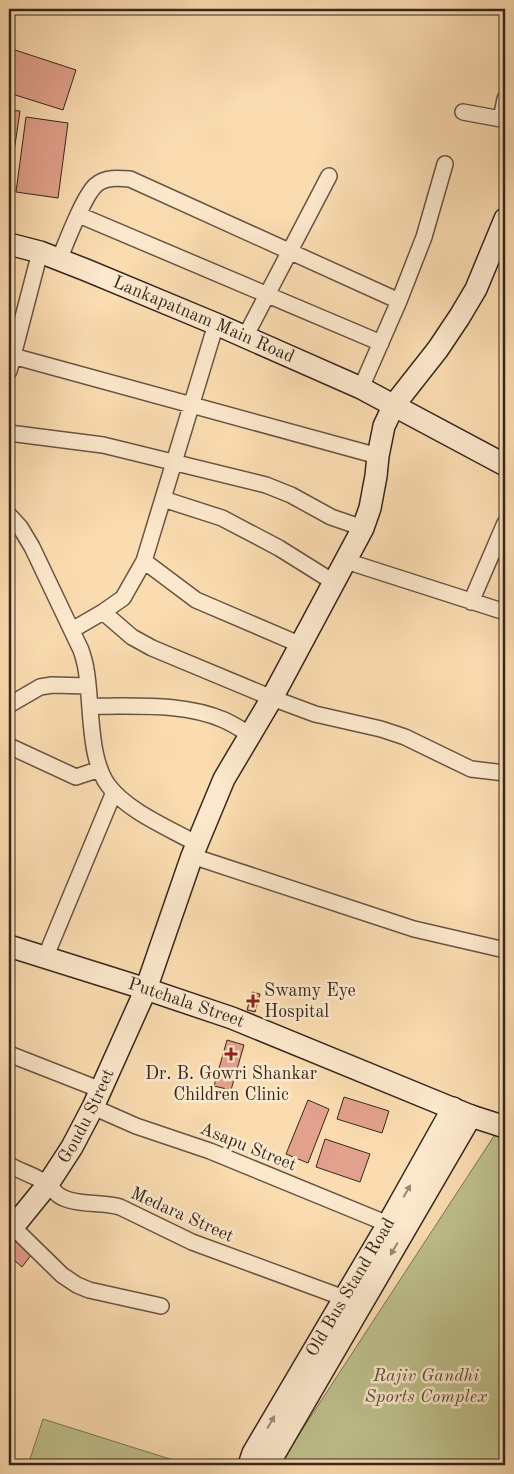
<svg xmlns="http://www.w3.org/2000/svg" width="514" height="1474" font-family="'Old Standard TT',serif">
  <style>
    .green { fill: #bec08c; stroke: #7a7455 }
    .building { fill: #e2a18c; stroke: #36271e }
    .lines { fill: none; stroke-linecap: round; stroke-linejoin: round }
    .street-casing { stroke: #675443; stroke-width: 18 }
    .secondary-casing { stroke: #36271e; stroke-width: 24 }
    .street { stroke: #fce8cc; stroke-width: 15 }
    .secondary { stroke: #fce8cc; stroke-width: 21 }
    .oneway { fill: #998875 }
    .poi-dot { fill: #8f2418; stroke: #fce8cc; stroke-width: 2 }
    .labels { text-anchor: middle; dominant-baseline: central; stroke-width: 5; stroke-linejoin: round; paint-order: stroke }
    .street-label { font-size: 18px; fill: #36271e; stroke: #fce8cc }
    .poi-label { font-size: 18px; fill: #36271e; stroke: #fce8cc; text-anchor: start }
    .park-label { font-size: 18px; font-style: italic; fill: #584d3a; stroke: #fce8cc }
  </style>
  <rect width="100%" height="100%" fill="#fbdcb1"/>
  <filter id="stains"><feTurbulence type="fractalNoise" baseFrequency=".004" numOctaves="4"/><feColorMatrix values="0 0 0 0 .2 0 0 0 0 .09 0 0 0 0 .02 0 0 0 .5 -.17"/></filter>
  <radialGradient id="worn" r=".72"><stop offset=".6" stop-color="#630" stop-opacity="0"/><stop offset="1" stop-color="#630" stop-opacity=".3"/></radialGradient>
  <path class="green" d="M496 1133 505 1135V1465H281L283 1459Z
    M43 1419 189 1465H28Z"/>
  <path class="building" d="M9 48 76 70 63 110 9 93Z
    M9 110 20 111 9 185Z
    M26 117 68 123 58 198 16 192Z
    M252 992 260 994 255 1012 247 1010Z
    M227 1040 244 1045 231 1090 214 1086Z
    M344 1097 389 1111 382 1133 337 1119Z
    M308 1100 329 1109 308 1163 286 1154Z
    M325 1139 370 1154 360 1182 316 1167Z
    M14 1233 35 1250 22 1267 9 1256V1239Z"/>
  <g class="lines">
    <g class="street-casing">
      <path id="street" d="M463 112 501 119 505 99
        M79 215 381 343
        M59 260C66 243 84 195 96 185 105 177 118 178 130 179L399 301
        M245 337 329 176
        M9 355 378 456
        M9 371 40 252
        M361 388 399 301 424 237 445 164
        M9 433 103 445 266 485 291 495 331 517 363 528
        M163 499 222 518 279 548 335 583
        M9 515 20 527 32 547 81 650C83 656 85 662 86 669 92 702 88 758 108 785 127 811 169 828 197 844
        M144 561 196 600 301 645
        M346 561 505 612
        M471 602 505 523
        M103 612 132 637 152 648 272 698 315 714 381 729 405 737 471 769 505 773
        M72 630 103 612 123 598 144 561 216 324
        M9 705 40 687 52 685 88 686
        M90 706C134 707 182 702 224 720 233 724 242 730 251 735
        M9 746 76 777 100 769
        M192 856 414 929 505 950
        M45 958 114 792
        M9 1054 101 1090
        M93 1107 136 1126 210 1151 388 1224
        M9 1165C18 1170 40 1178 48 1184 56 1192 56 1196 69 1200 86 1205 103 1202 120 1207L192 1242 344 1298
        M9 1226 13 1227 62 1275 77 1285 89 1290 161 1306"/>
    </g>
    <g class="secondary-casing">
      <g id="secondary">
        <path id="s1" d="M9 244 40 252 86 270 216 324 361 388 505 465"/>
        <path id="s2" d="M9 946 146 989 232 1018 471 1116 505 1127"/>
        <path id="s3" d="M9 1232 48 1184 72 1147 93 1107 146 989 192 856 224 779 272 698 363 528 370 508 376 476 378 456 384 426 394 405 438 349 460 316 476 289 505 219"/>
        <path id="s4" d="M249 1465 253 1453 388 1224 453 1108"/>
        <path d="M270 1465 275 1453 471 1116"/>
      </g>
    </g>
    <use href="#street" class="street"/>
    <use href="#secondary" class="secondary"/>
  </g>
  <defs><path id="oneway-solid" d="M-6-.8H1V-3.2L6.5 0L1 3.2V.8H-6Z" transform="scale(1.25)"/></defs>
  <g class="oneway">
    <use href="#oneway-solid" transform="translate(407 1191) rotate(-61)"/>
    <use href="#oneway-solid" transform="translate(394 1249) rotate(120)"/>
    <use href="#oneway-solid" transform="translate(271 1422) rotate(-60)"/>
  </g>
  <g class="poi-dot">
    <path d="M250.5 993.5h5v5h5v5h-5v5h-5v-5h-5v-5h5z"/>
    <path d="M228.5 1046.5h5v5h5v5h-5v5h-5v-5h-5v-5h5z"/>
  </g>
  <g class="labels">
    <g class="street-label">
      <text stroke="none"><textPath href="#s1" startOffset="209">Lankapatnam Main Road</textPath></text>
      <text stroke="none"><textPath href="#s2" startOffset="186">Putchala Street</textPath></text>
      <text stroke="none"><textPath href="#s3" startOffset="140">Goudu Street</textPath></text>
      <text transform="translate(248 1147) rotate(22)">Asapu Street</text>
      <text transform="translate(182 1215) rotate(24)">Medara Street</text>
      <text stroke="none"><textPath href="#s4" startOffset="205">Old Bus Stand Road</textPath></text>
    </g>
    <g class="poi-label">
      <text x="264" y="991">Swamy Eye<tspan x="264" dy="21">Hospital</tspan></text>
      <text x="231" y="1074" text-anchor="middle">Dr. B. Gowri Shankar<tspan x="231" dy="21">Children Clinic</tspan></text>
    </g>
    <g class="park-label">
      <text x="426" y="1376">Rajiv Gandhi<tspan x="426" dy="21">Sports Complex</tspan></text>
    </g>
  </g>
  <rect width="514" height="1474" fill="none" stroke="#fbdcb1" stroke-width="30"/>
  <rect x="10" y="10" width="494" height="1454" fill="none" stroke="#36271e" stroke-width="2.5"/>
  <rect x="15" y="15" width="484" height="1444" fill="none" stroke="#36271e"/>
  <rect width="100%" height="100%" filter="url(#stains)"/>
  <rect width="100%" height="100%" fill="url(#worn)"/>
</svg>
